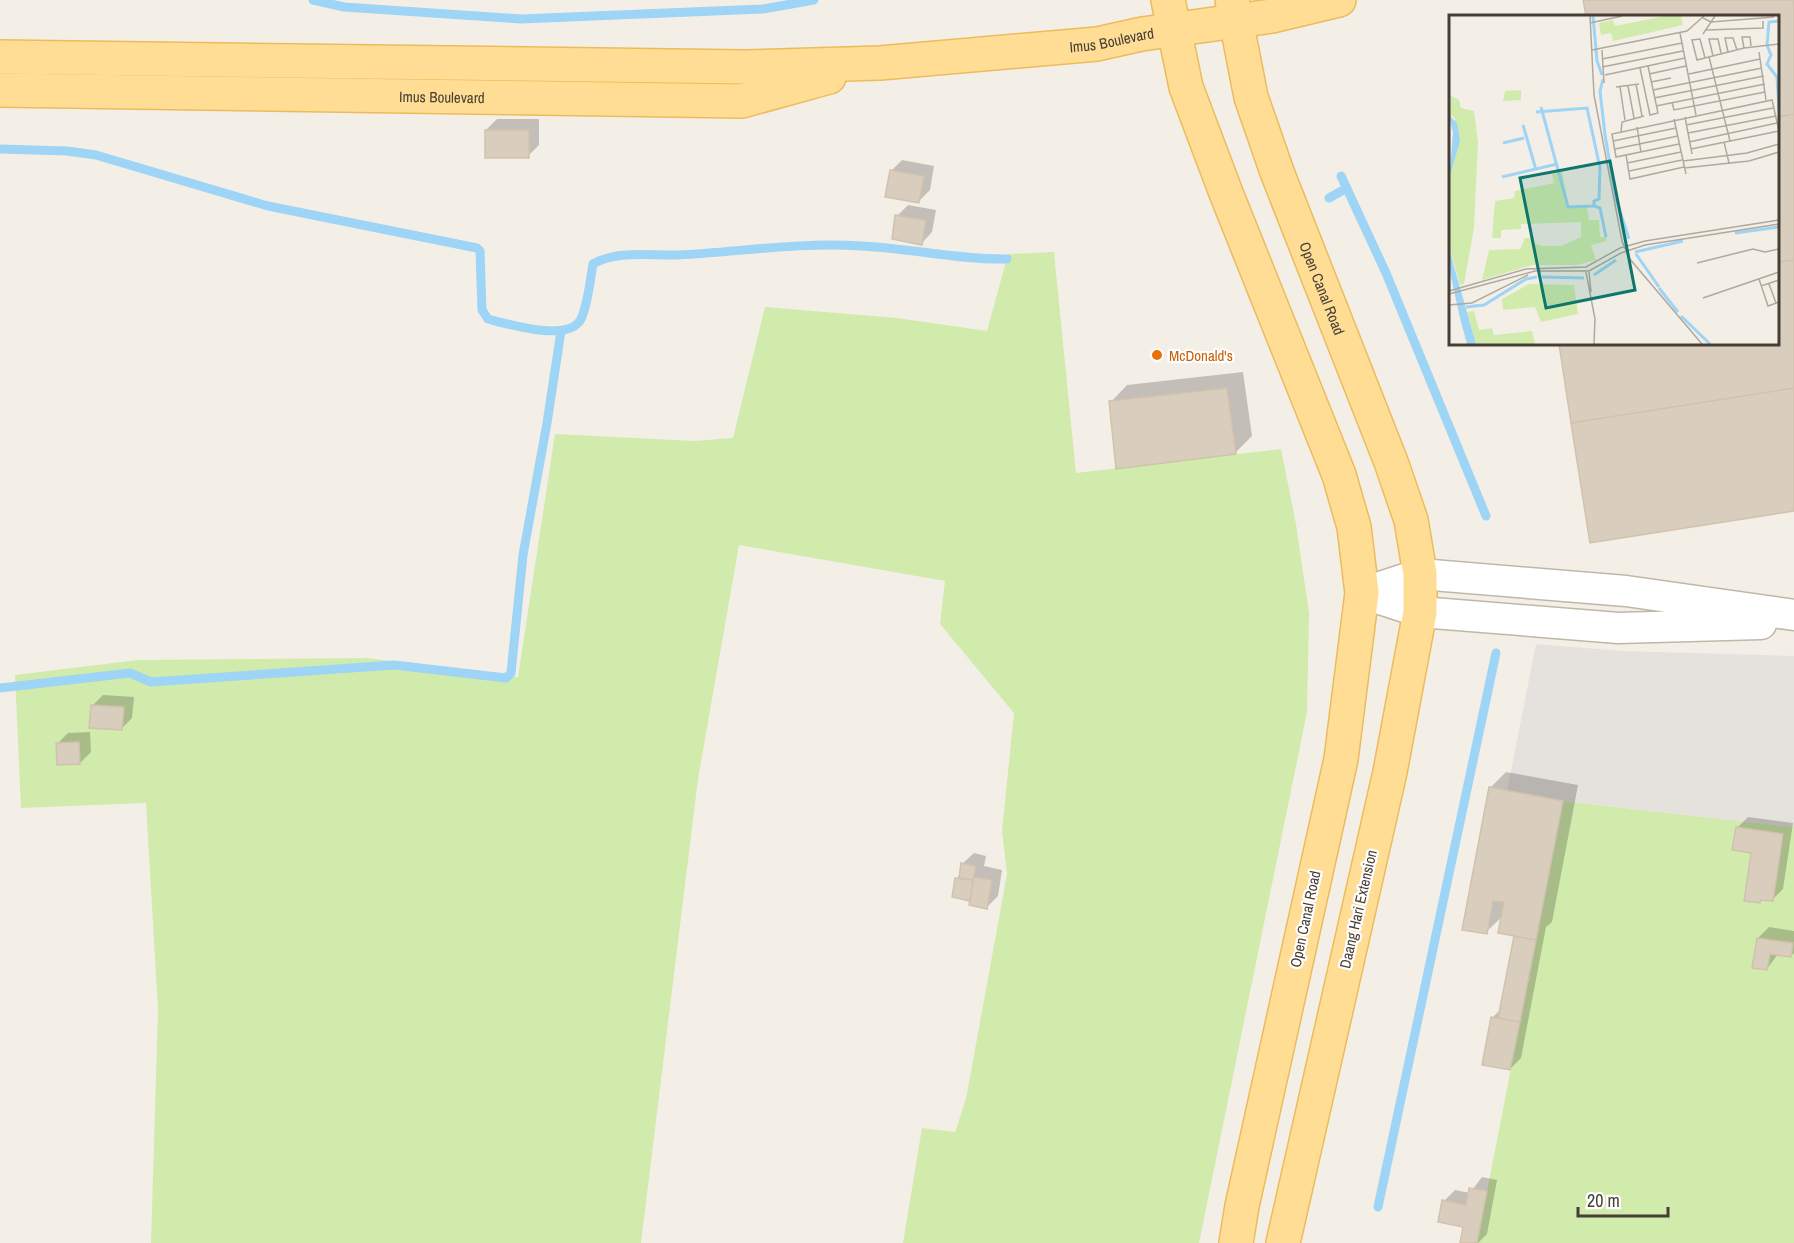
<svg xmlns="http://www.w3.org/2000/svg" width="1794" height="1243" font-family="'Archivo Narrow',sans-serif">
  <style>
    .green { fill: #d1ebac }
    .parking { fill: #e5e2de }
    .shadow { fill: #0003 }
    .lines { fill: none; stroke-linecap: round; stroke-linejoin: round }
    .stream { stroke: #9ed4f5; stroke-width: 9 }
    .building { fill: #d9cdbd; stroke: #d2c2ad; stroke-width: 1.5 }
    .minor-casing { stroke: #c0b7a8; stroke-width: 33 }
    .major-casing { stroke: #ebbc5c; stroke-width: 36 }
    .minor { stroke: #fff; stroke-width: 30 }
    .major { stroke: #ffdd94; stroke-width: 33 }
    .food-dot { fill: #e8710a; stroke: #fff; stroke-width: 2 }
    .labels { text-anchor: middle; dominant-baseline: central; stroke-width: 4.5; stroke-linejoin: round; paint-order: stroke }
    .street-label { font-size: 15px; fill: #473f35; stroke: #fff }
    .food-label { font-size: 15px; fill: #c56008; stroke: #fff; text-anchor: start }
    .inset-river { fill: none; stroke: #9ed4f5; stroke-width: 3 }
    .inset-road { fill: none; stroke: #afa99f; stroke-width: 1.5 }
    .view { fill: #0f766e; fill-opacity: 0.15; stroke: #0f766e; stroke-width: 3 }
    .inset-edge { fill: none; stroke: #473f35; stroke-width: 3 }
  </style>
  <rect width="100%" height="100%" fill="#f4efe6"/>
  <path class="green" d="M1054 252 1076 473 1281 449 1296 524 1309 613 1307 712 1199 1243H903L922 1128 955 1132 966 1099 1007 874 1002 831 1014 713 940 624 945 581 739 545 698 779 641 1243H151L158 1010 146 803 21 808 15 675 138 660 367 658 518 677 555 434 694 441 733 438 765 307 897 318 987 331 1008 254Z
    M1563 801 1794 827V1243H1477Z"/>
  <path class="parking" d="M1536 644 1622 651 1794 656V827L1563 801 1507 791Z"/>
  <path class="shadow" d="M1585 0H1794V509L1591 541 1560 344H1778V16H1587Z
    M497 119H539V145L528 156 486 130Z
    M902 160 934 166 930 190 919 201 891 171Z
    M908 205 936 210 932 232 922 243 897 216Z
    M1243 372 1252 436 1235 453 1111 402 1127 385Z
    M103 695 134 697 132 718 121 729 92 706Z
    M90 732 91 752 80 763 57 744 68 733Z
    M1506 772 1578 785 1552 922 1546 927 1521 1058 1510 1069 1493 1017 1501 1009 1516 935 1503 916 1486 932 1490 788Z
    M1748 817 1793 823 1783 889 1772 900 1763 898 1760 902 1753 852 1737 828Z
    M974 853 986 856 984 866 1002 870 998 896 987 907 971 899 953 896 962 864Z
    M1769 927 1794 931V953L1791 956 1778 954 1767 969 1758 938Z
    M1482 1177 1497 1180 1487 1234 1478 1243H1465V1226L1444 1201 1455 1190 1470 1193Z"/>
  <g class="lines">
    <path class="stream" d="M313 0 344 7 521 19 763 9 814 0
      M0 149 67 151 96 155 268 206 477 248 480 251 482 310 488 319C507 324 569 343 581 319 588 304 590 281 593 264 617 250 650 256 678 255 740 252 797 242 861 246 909 248 958 260 1007 259
      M1341 176 1386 273 1486 516
      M1329 198 1347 188
      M0 688 130 673 151 682 394 665 506 678 511 673 523 555 547 423 561 331
      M1378 1207 1496 653"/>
  </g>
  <path class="building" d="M1583 0H1794V114L1778 117V16H1586Z
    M1794 114V260L1778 262V117Z
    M485 130H529V158H485Z
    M890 170 924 176 919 203 885 197Z
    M895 215 926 220 922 245 892 239Z
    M1794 260V388L1571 423 1559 344H1778V262Z
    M1227 388 1236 454 1116 469 1109 401Z
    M1794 388V511L1590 543 1571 423Z
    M91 705 124 707 122 730 89 728Z
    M79 742 80 764 57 765 56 743Z
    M1489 787 1563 801 1536 940 1498 933 1504 902 1493 901 1487 934 1462 930Z
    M1736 827 1783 834 1773 901 1761 900 1760 903 1744 901 1751 853 1732 850Z
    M961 863 976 866 973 880 959 878Z
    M974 877 992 880 987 909 969 905Z
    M955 878 973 880 970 901 952 897Z
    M1514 936 1536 940 1520 1022 1498 1018Z
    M1757 938 1793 943 1791 957 1770 954 1767 970 1752 968Z
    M1491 1017 1520 1022 1510 1070 1482 1065Z
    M1469 1188 1487 1191 1477 1243H1460L1463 1227 1438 1222 1442 1200 1466 1205Z"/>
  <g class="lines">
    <g class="minor-casing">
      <path id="minor" d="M1362 593 1420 574 1626 591 1794 615
        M1362 593 1420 612 1618 628 1761 624"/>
    </g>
    <g class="major-casing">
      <g id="major">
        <path d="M1168 0 1186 87 1226 193 1339 475 1354 527 1362 593 1341 759 1242 1206 1236 1243"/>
        <path id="s1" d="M1232 0 1251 97 1277 172 1391 462 1411 520 1420 574V612L1390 772 1283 1243"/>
        <path id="s2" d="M0 57 745 67 880 63 1097 44 1142 34 1272 16 1339 0"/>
        <path id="s3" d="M0 90 742 101 829 77"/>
      </g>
    </g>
    <use href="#minor" class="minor"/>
    <use href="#major" class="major"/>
  </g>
  <circle class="food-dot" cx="1157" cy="355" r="6"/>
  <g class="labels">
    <g class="street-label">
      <text stroke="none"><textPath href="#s2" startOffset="1113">Imus Boulevard</textPath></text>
      <text stroke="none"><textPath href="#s3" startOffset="442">Imus Boulevard</textPath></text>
      <text stroke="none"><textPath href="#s1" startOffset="303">Open Canal Road</textPath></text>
      <text transform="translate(1358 909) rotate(-77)">Daang Hari Extension</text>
      <text transform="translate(1305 919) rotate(-78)">Open Canal Road</text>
    </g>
    <g class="food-label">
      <text x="1169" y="355">McDonald's</text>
    </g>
  </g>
  <g transform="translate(1449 15)">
    <rect width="330" height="330" fill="#f4efe6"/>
    <path d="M216 1H232L234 10 164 26 162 18 152 20 150 8 164 5 166 11ZM72 75V85L54 86 56 76ZM0 80 10 85 12 93 25 96 29 127 25 213 15 269 11 270 0 230V164L10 120 5 102 0 100ZM113 156 120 193 138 192 140 205H150L151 222H157L158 226 142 230 147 245 128 250H83L33 265 40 235 71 234 76 223H84V228L93 231H112L132 222V207L72 209V214L52 215V223H43L46 186 65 183 66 176 105 168 103 159ZM80 269 125 270 129 299 92 307 86 292 54 295 53 284ZM25 296 30 315 43 313 45 320 83 316 86 329H27L18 297Z" fill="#d1ebac"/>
    <path d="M0 100 8 108 11 126 0 164 4 118ZM0 230 4 248 27 329H18L11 303 0 253Z" fill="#9ed4f5"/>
    <path class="inset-river" d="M144 1 148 46 153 60M330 6 320 7 318 30 322 40 318 49 328 62 330 94M154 64 151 76 156 120 167 184 180 224M92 92 119 192 144 191M87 97 138 93 151 153 150 184 145 186V191L151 193 157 222M74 110 87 155M54 128 75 123M53 162 108 149M286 218 330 212M186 237 234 226M187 239 210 272M145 260 167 245M93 262 135 263M210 273 229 297M17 292 35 290 77 264 88 262M232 301 261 329"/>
    <path class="inset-road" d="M141 1 145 80 173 226 180 243 253 329M254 3 262 7 325 2M141 8 173 1M257 15 314 13V6M231 18 247 100M254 19 266 1M295 33 293 22H301L302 31M143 35 238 16 255 1M153 35 155 68M279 37 276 23H284L288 35M310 37 317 85M264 41 260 24H269L272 38M260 42 281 126M256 43 251 24 243 25 248 45 295 33 330 29M153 44 233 28M153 52 234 36M191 53 201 100 209 98 199 51M200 59 237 51M240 59 311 44M156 60 236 43M202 67 222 63M187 69 193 101M179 71 185 103M167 72 190 69M171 72 176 105M204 75 313 53M205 83 315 61M223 87 225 95 316 77M207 91 316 69M236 102 243 139M225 104 237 159M237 110 324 93M188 112 192 137M172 117 173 107 195 101M239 118 327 101M164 126 227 113M240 127 328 108M275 127 280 148M230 129 167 142 163 119 323 85 330 116M166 134 229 121M242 134 330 116M177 140 181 164 235 152M234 146 298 138 330 129M178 148 232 137M235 153 300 146 330 137M180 156 233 145M248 248 304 234 316 237 330 234M137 257 146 304 145 329M140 257 142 277M310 264 319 291 330 287M320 269 327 288M312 271 330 265M0 276 77 254 137 252 171 233 196 226 330 205M0 279 86 256H140L172 238 196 230 330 209M254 283 330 257M0 290 23 288 79 260"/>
    <path class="view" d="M161 146 186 275 97 293 71 163Z"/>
    <rect width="330" height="330" class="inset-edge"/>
  </g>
  <path d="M1578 1207v9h90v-9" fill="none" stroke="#473f35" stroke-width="3"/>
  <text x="1587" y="1207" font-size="18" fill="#473f35" stroke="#ffffff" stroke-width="4.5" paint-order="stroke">20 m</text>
</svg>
